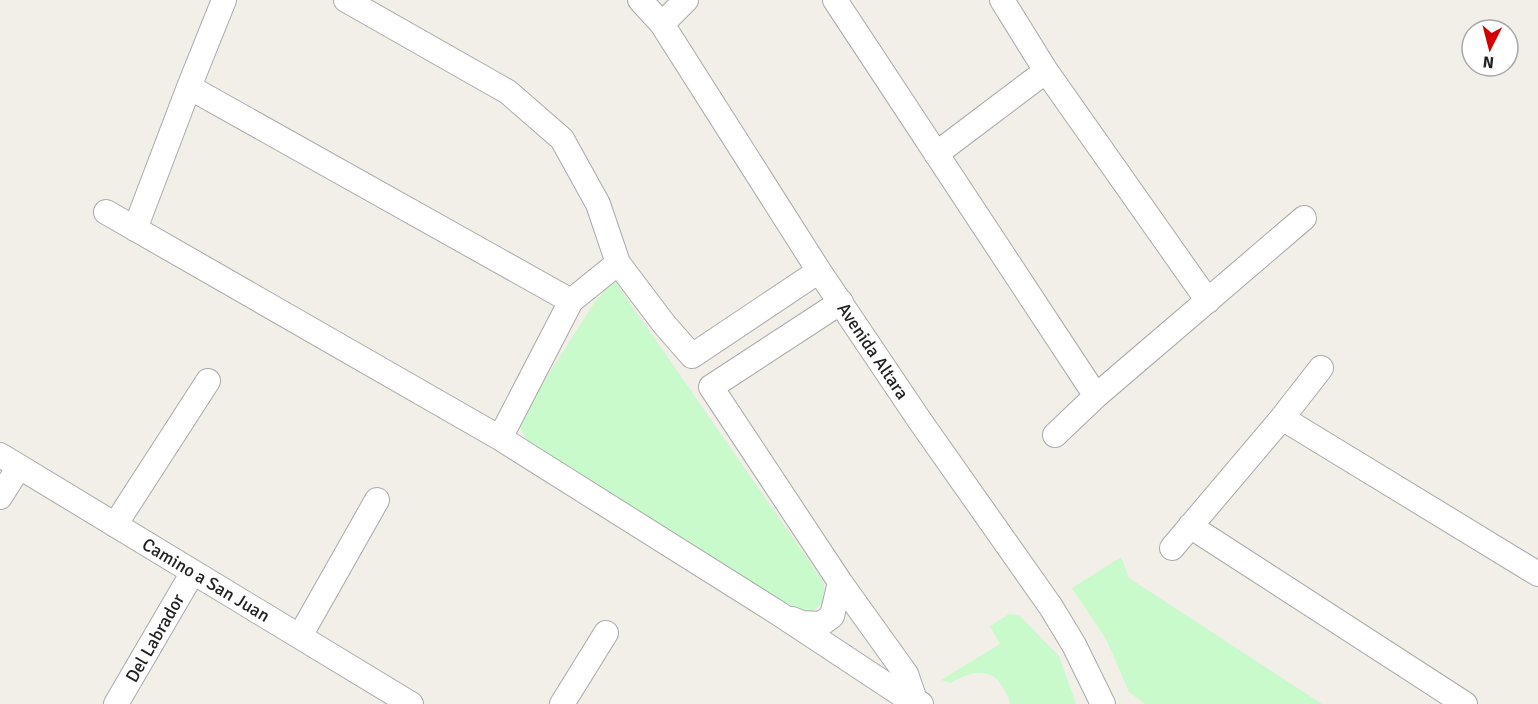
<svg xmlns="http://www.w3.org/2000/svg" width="1538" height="704" font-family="Signika,sans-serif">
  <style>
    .park { fill: #c8facc }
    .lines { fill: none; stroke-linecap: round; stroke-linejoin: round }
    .street-casing { stroke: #a9a9a9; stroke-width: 26 }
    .street { stroke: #fff; stroke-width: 24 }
    .labels { text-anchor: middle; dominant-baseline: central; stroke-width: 6; stroke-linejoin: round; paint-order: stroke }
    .street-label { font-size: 18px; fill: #222; stroke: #fff }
  </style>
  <rect width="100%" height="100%" fill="#f2efe9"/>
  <path class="park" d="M614 280 823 581 826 600 811 613 793 607 530 448 518 422 594 303Z
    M1121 557 1129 578 1322 704H1145L1129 692 1106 639 1072 588Z
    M1009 614 1019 615 1059 656 1076 704H1010C1009 697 1006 692 1002 686 990 666 968 672 951 683L941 680 1000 644 990 626Z"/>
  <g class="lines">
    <g class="street-casing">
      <path id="street" d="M346 0 508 92 562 139 598 204 618 263 664 324 692 356 819 271
        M640 0 662 24 819 271 920 421 1051 607 1074 645 1103 704
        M835 0 1096 396
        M1002 0 1046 71 1208 301
        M662 24 686 0
        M189 87 571 301
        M936 154 1046 71
        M106 212 500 438 778 613 899 693 921 704
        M135 229 189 87 224 0
        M841 302 711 387 840 582 906 674 915 700
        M1282 418 1538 574
        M1055 435 1096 396 1304 218
        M500 438 571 301 618 263
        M0 455 411 704
        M0 497 19 467
        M115 525 208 381
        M1190 526 1465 704
        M1172 548 1282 418 1321 368
        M792 619 802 623 821 624 832 616 840 582
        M300 636 377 500
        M116 704 193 572
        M562 704 606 633"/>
    </g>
    <use href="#street" class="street"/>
  </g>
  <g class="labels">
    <g class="street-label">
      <text transform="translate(873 351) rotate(56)">Avenida Altara</text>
      <text transform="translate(206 580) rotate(31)">Camino a San Juan</text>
      <text transform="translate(155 638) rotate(-60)">Del Labrador</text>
    </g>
  </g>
  <g transform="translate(1490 48) rotate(186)"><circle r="28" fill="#ffffff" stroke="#a7a7a7" stroke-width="1.5"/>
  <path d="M0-4.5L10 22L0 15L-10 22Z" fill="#d40000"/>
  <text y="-9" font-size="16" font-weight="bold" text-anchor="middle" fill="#222222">N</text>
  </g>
</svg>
